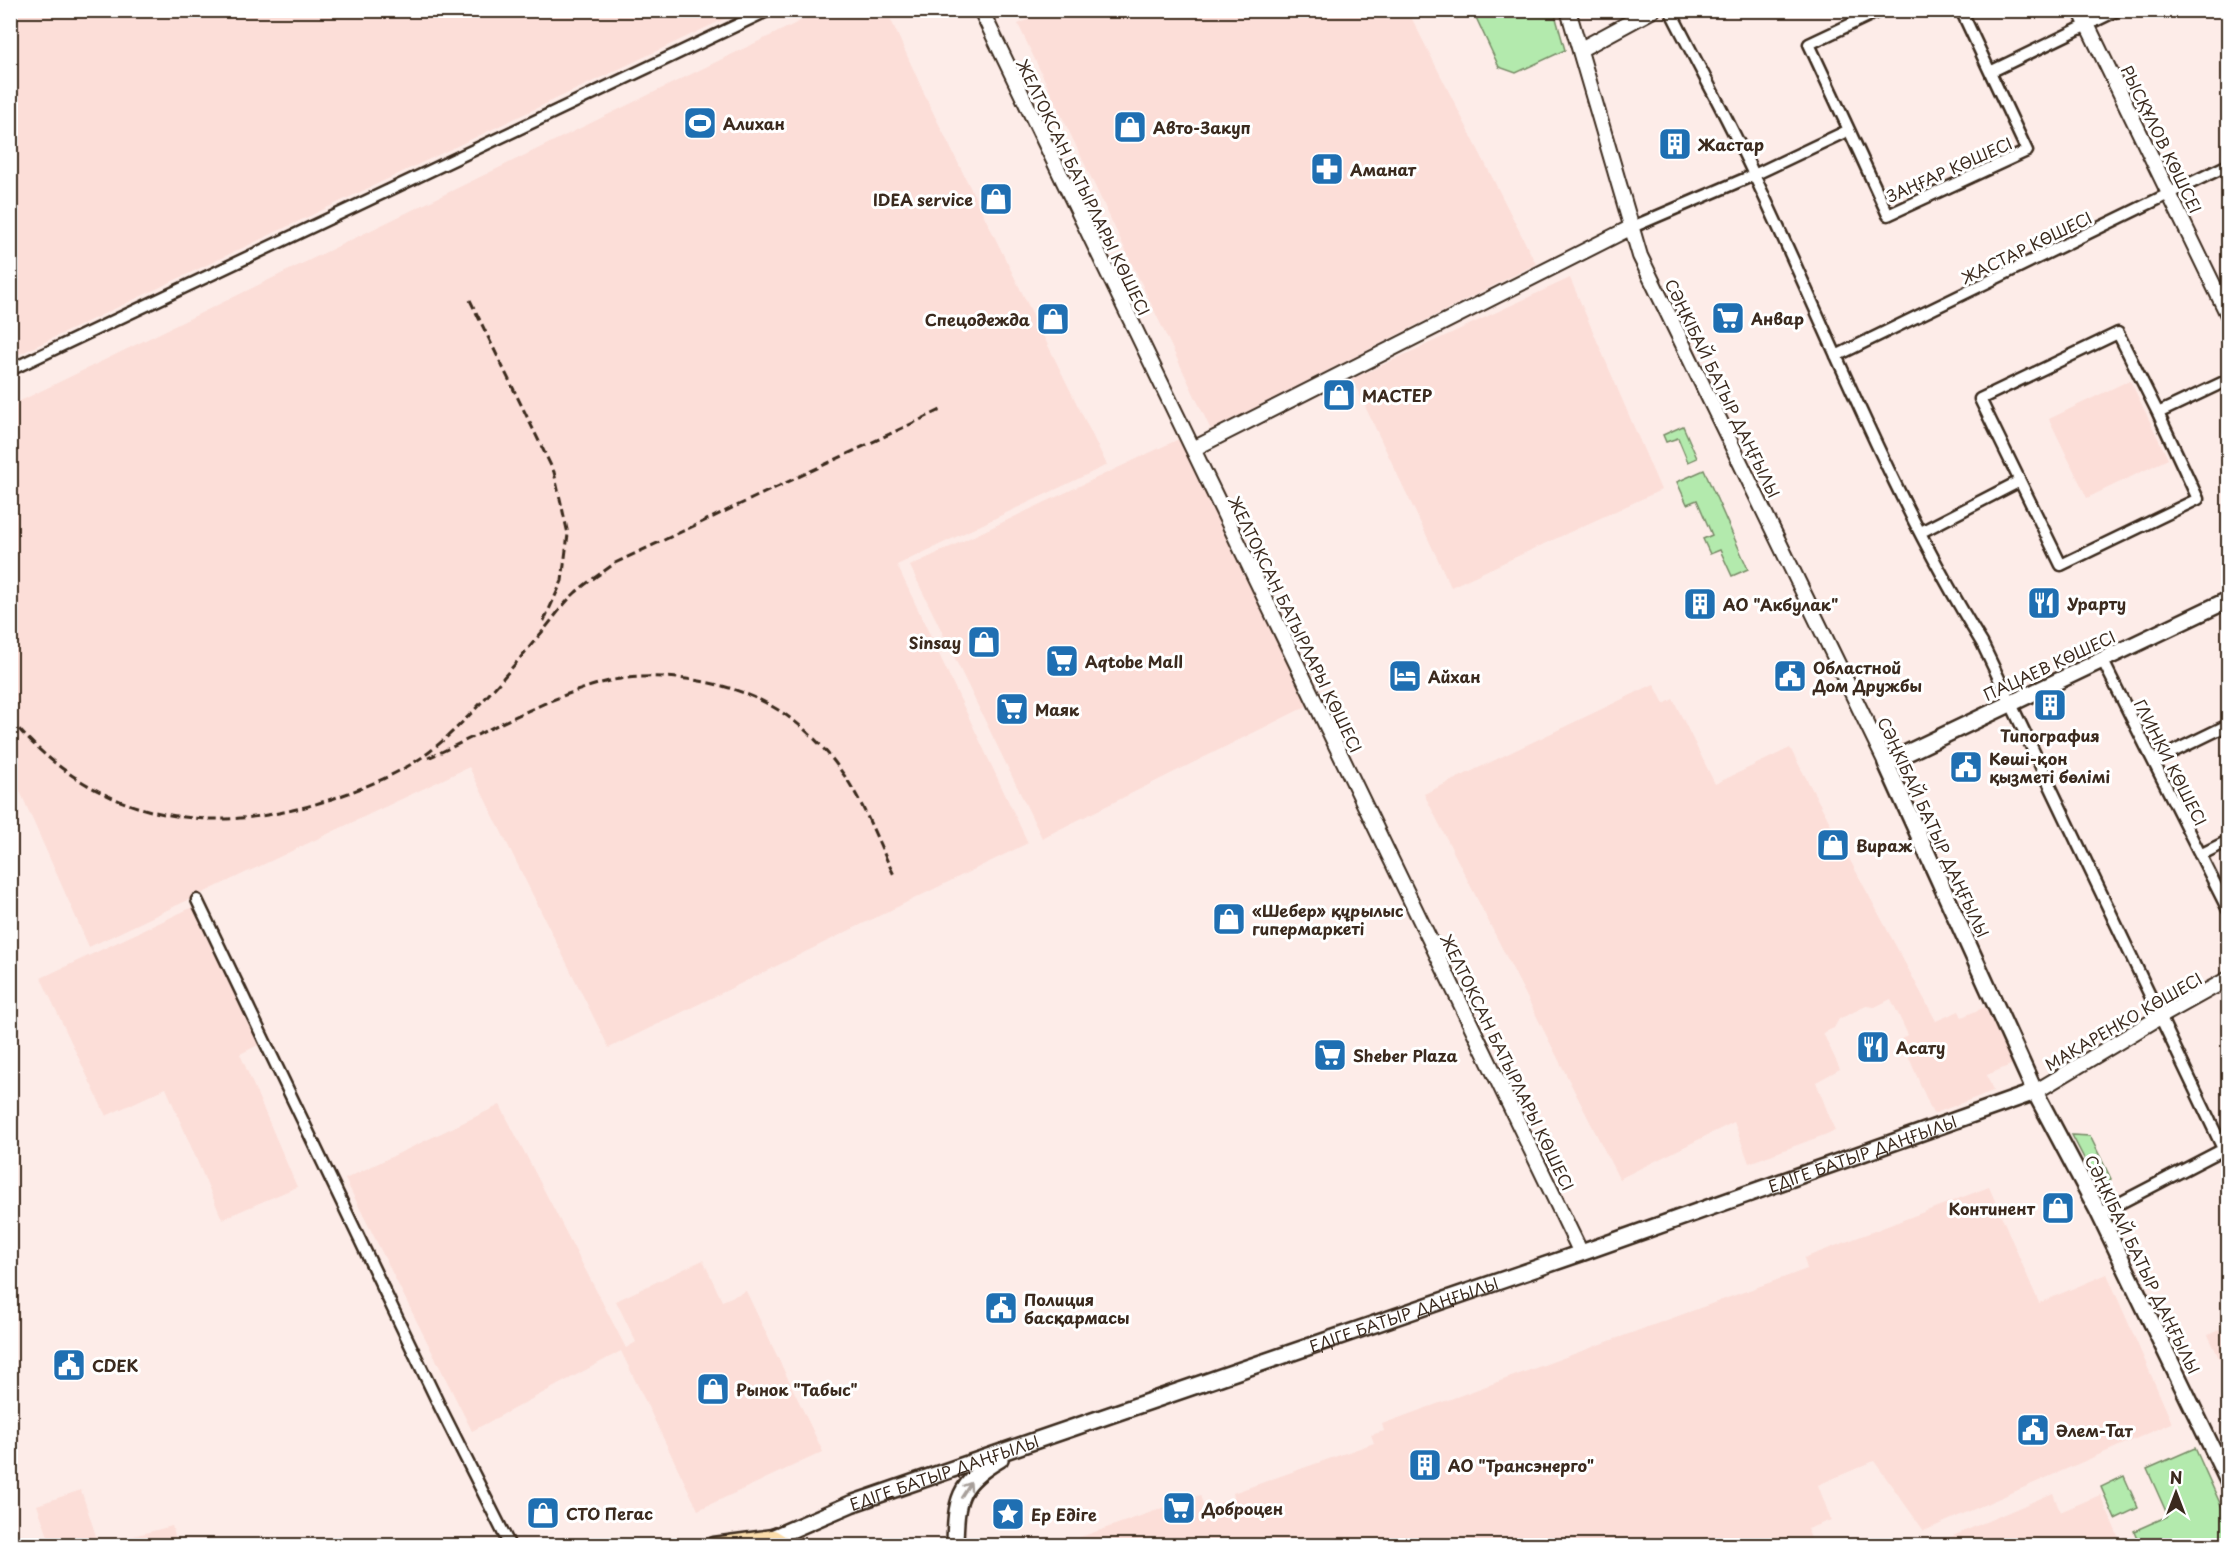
<svg xmlns="http://www.w3.org/2000/svg" width="2239" height="1556" font-family="'Playpen Sans',sans-serif">
  <style>
    .built { fill: #fcded8 }
    .green { fill: #b3eaad; stroke: #778a66; stroke-width: 1.5 }
    .lines { fill: none; stroke-linecap: round; stroke-linejoin: round }
    .minor-casing { stroke: #3b2a1e; stroke-width: 15 }
    .tertiary-casing { stroke: #3b2a1e; stroke-width: 18 }
    .secondary-casing { stroke: #3b2a1e; stroke-width: 20 }
    .primary-casing { stroke: #3b2a1e; stroke-width: 21 }
    .minor { stroke: #fff; stroke-width: 10 }
    .tertiary { stroke: #fff; stroke-width: 14 }
    .secondary { stroke: #fff; stroke-width: 15 }
    .primary { stroke: #fbddab; stroke-width: 16 }
    .rail { stroke: #3b2a1e; stroke-width: 3; stroke-dasharray: 9 4.5; stroke-linecap: butt }
    .oneway { stroke: #a79f9a }
    .labels { text-anchor: middle; dominant-baseline: central; stroke-width: 6; stroke-linejoin: round; paint-order: stroke }
    .poi-label { font-size: 16px; font-weight: bold; fill: #3b2a1e; stroke: #fff; text-anchor: start }
    .street-label { font-size: 16px; fill: #3b2a1e; stroke: #fff }
  </style>
  <rect width="100%" height="100%" fill="#fdece8"/>
  <filter id="ink" filterUnits="userSpaceOnUse"><feTurbulence type="fractalNoise" baseFrequency=".0167" numOctaves="2"/><feDisplacementMap in="SourceGraphic" scale="12" xChannelSelector="R" yChannelSelector="G"/><feConvolveMatrix kernelMatrix="1 2 1 2 8 2 1 2 1" color-interpolation-filters="sRGB"/></filter>
  <g filter="url(#ink)">
    <path class="built" d="M11 10H741V11L11 358Z
      M821 11H887L928 102 1107 465 897 565 1028 843 609 1048 469 767 89 947 11 771 10 406Z
      M1046 11H1408L1536 264 1211 430 1018 24Z
      M1570 278 1661 490 1451 587 1352 379Z
      M2130 380 2168 459 2087 498 2049 419Z
      M1181 438 1311 704 1042 838 910 566Z
      M1654 684 1664 704 1673 699 1715 784 1790 748 1936 1021 1959 1011 1962 1017 1985 1007 2013 1064 1987 1075 1993 1091 1933 1114 1901 1039 1908 1035 1891 999 1875 1007 1866 1006 1839 1019 1834 1028 1823 1033 1840 1069 1816 1082 1835 1131 1749 1163 1734 1122 1619 1179 1424 794Z
      M197 905 262 1043 240 1054 297 1187 222 1219 166 1088 106 1116 41 978Z
      M500 1105 626 1348 636 1342 616 1301 703 1260 722 1301 746 1291 823 1452 698 1510 621 1351 472 1431 345 1179Z
      M1989 1187 2039 1303 2107 1274 2172 1423 1924 1531 1874 1461 1818 1485 1831 1520 1807 1529 1814 1545H1058L1200 1495 1204 1508 1234 1498 1233 1493 1374 1443 1371 1435 1384 1431 1382 1424 1807 1269 1804 1258Z
      M2228 1326V1376L2208 1335Z
      M81 1490 99 1545 172 1526 178 1545H51L37 1505Z
      M2053 1493 2060 1512 2100 1495 2122 1545H1932Z"/>
    <path class="green" d="M1473 11H1554L1565 50 1516 73 1499 67Z
      M1683 426 1697 458 1688 462 1678 438 1666 442 1663 435Z
      M1704 470 1748 569 1732 576 1720 550 1710 554 1703 539 1712 535 1697 500 1687 504 1677 482Z
      M2072 1135 2090 1136 2111 1179 2101 1191Z
      M2195 1448 2228 1521V1545H2140L2134 1531 2168 1516 2147 1469Z
      M2124 1476 2138 1508 2115 1519 2101 1487Z"/>
    <g class="lines">
      <g class="minor-casing">
        <path id="minor" d="M1670 10C1698 66 1729 120 1755 177 1828 331 1892 498 1982 643L2228 1159
          M1961 10 1990 72
          M1849 130 1888 215 2027 151 1990 72 2118 10
          M1630 228 1754 175 1849 130 1809 44 1881 10
          M1836 356 2228 165
          M10 370 769 10
          M2020 481 2061 565 2198 499 2158 413 2228 380
          M1921 532 2020 481 1980 399 2118 333 2158 413
          M2102 659 2228 910
          M2154 761 2228 725
          M2200 855 2228 841
          M197 900 440 1407 510 1546
          M2099 1214 2224 1149"/>
      </g>
      <g class="tertiary-casing">
        <path id="tertiary" d="M981 10 1581 1253
          M1568 10 1640 256 1886 763
          M2080 10 2228 315
          M1581 49 1653 10
          M1193 449 1630 228
          M2035 1092 2160 1017 2228 979"/>
      </g>
      <g class="secondary-casing">
        <g id="secondary">
          <path d="M2228 600 1886 763 2035 1092 2097 1209 2228 1481"/>
          <path id="s1" d="M765 1541 851 1504 1581 1253 2035 1092"/>
          <path d="M955 1546C956 1500 957 1484 1000 1459"/>
        </g>
      </g>
      <g class="primary-casing">
        <path id="primary" d="M714 1546 773 1538 786 1546"/>
      </g>
      <use href="#minor" class="minor"/>
      <use href="#tertiary" class="tertiary"/>
      <use href="#secondary" class="secondary"/>
      <use href="#primary" class="primary"/>
      <path class="rail" d="M470 300 554 472 568 534 562 581 542 625
        M10 719C99 824 217 841 343 795 371 785 404 771 428 753 472 718 507 673 543 631 553 619 563 604 575 593 587 582 602 573 615 563L943 409
        M428 758C487 732 546 697 609 681 631 676 654 676 677 678 751 685 805 716 846 778 866 808 879 845 895 877"/>
    </g>
    <defs><path id="oneway-shaft" d="M-6 0H5M1.5-3L5.5 0L1.5 3" fill="none" stroke-width="1.6" stroke-linecap="round" stroke-linejoin="round" transform="scale(1.5)"/></defs>
    <use class="oneway" href="#oneway-shaft" transform="translate(966 1490) rotate(-57)"/>
  </g>
  <defs>
    <g id="stadium-square" transform="scale(1.725)"><rect x="-9" y="-9" width="18" height="18" rx="4" fill="#1f6fb2" stroke="#fff"/><path d="M0-5a6.5 5 0 1 0 0 10a6.5 5 0 1 0 0-10ZM-3.5-1.8h7v3.6h-7Z" fill="#fff"/></g>
    <g id="shop-square" transform="scale(1.725)"><rect x="-9" y="-9" width="18" height="18" rx="4" fill="#1f6fb2" stroke="#fff"/><path d="M-5-2.5h2.3a2.7 3.5 0 0 1 5.4 0H5L5.5 6h-11ZM-1.5-2.5h3a1.5 2.3 0 0 0-3 0Z" fill="#fff"/></g>
    <g id="building-square" transform="scale(1.725)"><rect x="-9" y="-9" width="18" height="18" rx="4" fill="#1f6fb2" stroke="#fff"/><path d="M-4-6H4V6H1V3H-1V6H-4ZM-2.5-4.3h1.7v1.8h-1.7ZM.8-4.3h1.7v1.8H.8ZM-2.5-1h1.7V.8h-1.7ZM.8-1h1.7V.8H.8Z" fill="#fff"/></g>
    <g id="pharmacy-square" transform="scale(1.725)"><rect x="-9" y="-9" width="18" height="18" rx="4" fill="#1f6fb2" stroke="#fff"/><path d="M-2-6h4v4h4v4h-4v4h-4v-4h-4v-4h4Z" fill="#fff"/></g>
    <g id="supermarket-square" transform="scale(1.725)"><rect x="-9" y="-9" width="18" height="18" rx="4" fill="#1f6fb2" stroke="#fff"/><path d="M-6-5.5h2.5l.6 2H6L4.5 2H-2.5L-4.4-4H-6ZM-1.5 3.2a1.3 1.3 0 1 0 .1 0ZM3 3.2a1.3 1.3 0 1 0 .1 0Z" fill="#fff"/></g>
    <g id="restaurant-square" transform="scale(1.725)"><rect x="-9" y="-9" width="18" height="18" rx="4" fill="#1f6fb2" stroke="#fff"/><path d="M-5-6h1v4h1v-4h1v4h1v-4h1v5L-1.5 .5V6h-2V.5L-5-1ZM5-6V6H3V1.5H1.5Q1.5-4 5-6Z" fill="#fff"/></g>
    <g id="hotel-square" transform="scale(1.725)"><rect x="-9" y="-9" width="18" height="18" rx="4" fill="#1f6fb2" stroke="#fff"/><path d="M-6-4.5h1.5V1H6V5H4.5V3h-9V5H-6ZM-4 0a1.8 1.8 0 1 1 3.6 0ZM.5 0V-2.5h3Q6-2.5 6 0Z" fill="#fff"/></g>
    <g id="civic-square" transform="scale(1.725)"><rect x="-9" y="-9" width="18" height="18" rx="4" fill="#1f6fb2" stroke="#fff"/><path d="M-.6-6.5H3V-4.5H.6V-3L4-1V1h2V6H-6V1h2V-1L-.6-3ZM-1.2 2.5V6h2.4V2.5Z" fill="#fff"/></g>
    <g id="sight-square" transform="scale(1.725)"><rect x="-9" y="-9" width="18" height="18" rx="4" fill="#1f6fb2" stroke="#fff"/><path d="M0-6L1.8-2.2L6-1.7L2.9 1.2L3.7 5.4L0 3.3L-3.7 5.4L-2.9 1.2L-6-1.7L-1.8-2.2Z" fill="#fff"/></g>
  </defs>
  <g fill-rule="evenodd">
    <use href="#stadium-square" x="700" y="123"/>
    <use href="#shop-square" x="1130" y="127"/>
    <use href="#building-square" x="1675" y="144"/>
    <use href="#pharmacy-square" x="1327" y="169"/>
    <use href="#shop-square" x="996" y="199"/>
    <use href="#supermarket-square" x="1728" y="318"/>
    <use href="#shop-square" x="1053" y="319"/>
    <use href="#shop-square" x="1339" y="395"/>
    <use href="#restaurant-square" x="2044" y="603"/>
    <use href="#building-square" x="1700" y="604"/>
    <use href="#shop-square" x="984" y="642"/>
    <use href="#supermarket-square" x="1062" y="661"/>
    <use href="#hotel-square" x="1405" y="676"/>
    <use href="#civic-square" x="1790" y="676"/>
    <use href="#building-square" x="2050" y="705"/>
    <use href="#supermarket-square" x="1012" y="709"/>
    <use href="#civic-square" x="1966" y="767"/>
    <use href="#shop-square" x="1833" y="845"/>
    <use href="#shop-square" x="1229" y="919"/>
    <use href="#restaurant-square" x="1873" y="1047"/>
    <use href="#supermarket-square" x="1330" y="1055"/>
    <use href="#shop-square" x="2058" y="1208"/>
    <use href="#civic-square" x="1001" y="1308"/>
    <use href="#civic-square" x="69" y="1365"/>
    <use href="#shop-square" x="713" y="1389"/>
    <use href="#civic-square" x="2033" y="1430"/>
    <use href="#building-square" x="1425" y="1465"/>
    <use href="#supermarket-square" x="1179" y="1508"/>
    <use href="#shop-square" x="543" y="1513"/>
    <use href="#sight-square" x="1008" y="1514"/>
  </g>
  <g class="labels">
    <g class="poi-label">
      <text x="723" y="123">Алихан</text>
      <text x="1153" y="127">Авто-Закуп</text>
      <text x="1698" y="144">Жастар</text>
      <text x="1350" y="169">Аманат</text>
      <text x="973" y="199" text-anchor="end">IDEA service</text>
      <text x="1751" y="318">Анвар</text>
      <text x="1030" y="319" text-anchor="end">Спецодежда</text>
      <text x="1362" y="395">МАСТЕР</text>
      <text x="2067" y="603">Урарту</text>
      <text x="1723" y="604">АО "Акбулак"</text>
      <text x="961" y="642" text-anchor="end">Sinsay</text>
      <text x="1085" y="661">Aqtobe Mall</text>
      <text x="1813" y="667">Областной<tspan x="1813" dy="18">Дом Дружбы</tspan></text>
      <text x="1428" y="676">Айхан</text>
      <text x="1035" y="709">Маяк</text>
      <text x="2050" y="735" text-anchor="middle">Типография</text>
      <text x="1989" y="758">Көші-қон<tspan x="1989" dy="18">қызметі бөлімі</tspan></text>
      <text x="1856" y="845">Вираж</text>
      <text x="1252" y="910">«Шебер» құрылыс<tspan x="1252" dy="18">гипермаркеті</tspan></text>
      <text x="1896" y="1047">Асату</text>
      <text x="1353" y="1055">Sheber Plaza</text>
      <text x="2035" y="1208" text-anchor="end">Континент</text>
      <text x="1024" y="1299">Полиция<tspan x="1024" dy="18">басқармасы</tspan></text>
      <text x="92" y="1365">CDEK</text>
      <text x="736" y="1389">Рынок "Табыс"</text>
      <text x="2056" y="1430">Әлем-Тат</text>
      <text x="1448" y="1465">АО "Трансэнерго"</text>
      <text x="1202" y="1508">Доброцен</text>
      <text x="566" y="1513">СТО Пегас</text>
      <text x="1031" y="1514">Ер Едіге</text>
    </g>
    <g class="street-label">
      <text transform="translate(2162 139) rotate(64)">РЫСҚҰЛОВ КӨШСЕІ</text>
      <text transform="translate(1949 169) rotate(-24)">ЗАҢҒАР КӨШЕСІ</text>
      <text transform="translate(1084 187) rotate(64)">ЖЕЛТОКСАН БАТЫРЛАРЫ КӨШЕСІ</text>
      <text transform="translate(2026 247) rotate(-26)">ЖАСТАР КӨШЕСІ</text>
      <text transform="translate(1723 388) rotate(64)">СӘҢКІБАЙ БАТЫР ДАҢҒЫЛЫ</text>
      <text transform="translate(1296 624) rotate(64)">ЖЕЛТОКСАН БАТЫРЛАРЫ КӨШЕСІ</text>
      <text transform="translate(2049 665) rotate(-25)">ПАЦАЕВ КӨШЕСІ</text>
      <text transform="translate(2171 762) rotate(63)">ГЛИНКИ КӨШЕСІ</text>
      <text transform="translate(1934 827) rotate(65)">СӘҢКІБАЙ БАТЫР ДАҢҒЫЛЫ</text>
      <text transform="translate(2123 1021) rotate(-30)">МАКАРЕНКО КӨШЕСІ</text>
      <text transform="translate(1508 1062) rotate(64)">ЖЕЛТОКСАН БАТЫРЛАРЫ КӨШЕСІ</text>
      <text stroke="none"><textPath href="#s1" startOffset="1164">ЕДІГЕ БАТЫР ДАҢҒЫЛЫ</textPath></text>
      <text transform="translate(2143 1264) rotate(64)">СӘҢКІБАЙ БАТЫР ДАҢҒЫЛЫ</text>
      <text stroke="none"><textPath href="#s1" startOffset="678">ЕДІГЕ БАТЫР ДАҢҒЫЛЫ</textPath></text>
      <text stroke="none"><textPath href="#s1" startOffset="192">ЕДІГЕ БАТЫР ДАҢҒЫЛЫ</textPath></text>
    </g>
  </g>
  <rect width="2239" height="1556" fill="none" stroke="#fff" stroke-width="36"/>
  <rect x="18" y="18" width="2203" height="1520" fill="none" stroke="#3b2a1e" stroke-width="2" filter="url(#ink)"/>
  <g transform="translate(2176 1493)" stroke="#ffffff" stroke-width="4.5" paint-order="stroke">
  <path d="M0-4.5L10 22L0 15L-10 22Z" fill="#3b2a1e"/>
  <text y="-9" font-size="16" font-weight="bold" text-anchor="middle" fill="#3b2a1e">N</text>
  </g>
</svg>
